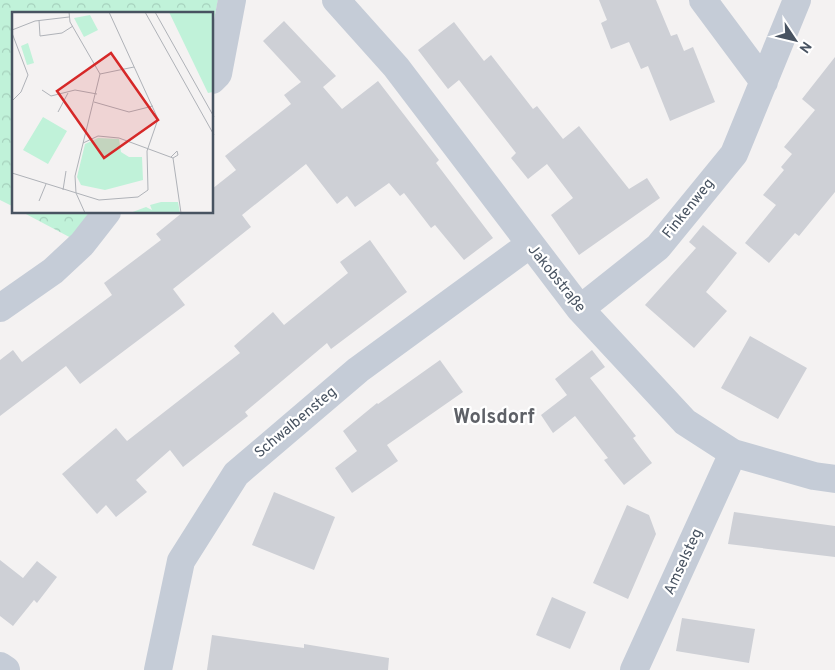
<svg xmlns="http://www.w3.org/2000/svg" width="835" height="670" font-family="Overpass,sans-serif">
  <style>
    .forest { fill: url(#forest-crowns) }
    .building { fill: #ced0d6 }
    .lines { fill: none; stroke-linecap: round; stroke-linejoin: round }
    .minor { stroke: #c5ccd7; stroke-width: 28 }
    .labels { text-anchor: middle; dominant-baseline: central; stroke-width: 4.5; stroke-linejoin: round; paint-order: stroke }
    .street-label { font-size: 15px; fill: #485361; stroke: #fff }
    .district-label { font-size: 20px; font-weight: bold; fill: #5e6167; stroke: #fff }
    .inset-road { fill: none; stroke: #afb2b8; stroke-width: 1 }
    .view { fill: #d62828; fill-opacity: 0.15; stroke: #d62828; stroke-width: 2.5 }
    .inset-edge { fill: none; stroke: #485361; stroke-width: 2.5 }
  </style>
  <defs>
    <pattern id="forest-crowns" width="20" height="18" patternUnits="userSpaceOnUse" patternTransform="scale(1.25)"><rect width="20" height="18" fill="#c0f2d9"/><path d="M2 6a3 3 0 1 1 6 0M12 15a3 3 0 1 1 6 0" fill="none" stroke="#a6d1bd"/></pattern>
  </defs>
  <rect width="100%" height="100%" fill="#f4f2f2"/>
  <path class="forest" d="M0 0H218L213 24 212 14H14V207L0 200Z
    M24 213H95L75 240Z"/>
  <path class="building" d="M599 0H656L671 36 677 34 684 51 693 47 715 102 670 121 648 66 641 69 629 42 611 49 601 23 607 20Z
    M284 21 336 76 323 87 342 109 378 81 439 160 436 163 493 238 464 260 435 225 431 228 404 193 400 196 389 183 355 207 347 196 337 204 306 164 242 215 251 227 173 289 185 305 80 384 66 366 0 416V360L13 350 22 362 112 295 104 283 161 240 156 234 183 212H212V189L236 170 225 156 291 104 284 95 301 82 263 41Z
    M454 22 484 61 491 55 533 109 537 106 563 139 579 126 629 189 647 178 660 198 579 255 551 215 573 198 547 164 528 179 511 158 516 153 459 80 448 89 418 50Z
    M835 57V192L799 236 795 233 769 263 745 243 776 205 763 195 784 170 781 167 792 154 784 147 815 110 802 99Z
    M703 225 737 253 706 292 727 311 694 348 645 305 696 248 689 242Z
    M370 240 407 292 331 349 327 343 245 412 248 416 183 467 170 450 136 480 147 492 116 517 106 505 97 514 62 474 116 428 127 441 240 353 234 346 273 312 284 325 348 273 340 262Z
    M750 336 807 368 778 419 721 388Z
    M592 350 605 367 590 378 636 436 633 438 652 463 624 485 604 460 608 458 575 416 553 433 541 415 567 395 555 379Z
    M440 360 463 392 387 445 398 461 352 493 335 468 357 451 343 431 377 403 378 404Z
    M274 492 335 517 314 570 252 545Z
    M627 505 649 515 656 534 628 599 593 583Z
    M734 512 835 526V557L728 544Z
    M0 560 23 578 37 561 57 577 37 603 34 600 13 626 0 616Z
    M552 597 586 612 570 649 536 635Z
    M682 618 755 629 749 663 676 651Z
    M212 635 304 648V644L389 658 388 670H207Z"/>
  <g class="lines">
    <path class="minor" d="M336 0 396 67 580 309 685 422 733 453 814 476 835 479
      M703 0 764 82
      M212 80 218 74 232 0
      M0 308 53 271 82 244 107 212
      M580 309 658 247 734 154 797 0
      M0 666 6 670
      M158 670 181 561 236 474 358 370 529 245
      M634 670 733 453"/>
  </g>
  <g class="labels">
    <g class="street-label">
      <text transform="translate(689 209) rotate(-51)">Finkenweg</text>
      <text transform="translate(556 279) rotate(51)">Jakobstraße</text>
      <text transform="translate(296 423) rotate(-40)">Schwalbensteg</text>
      <text transform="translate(684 562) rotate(-65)">Amselsteg</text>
    </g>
    <g class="district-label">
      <text x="494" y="418">Wolsdorf</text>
    </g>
  </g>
  <g transform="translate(12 12)">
    <rect width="201" height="201" fill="#f4f2f2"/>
    <path d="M149 190H166L168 201H118L134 195 140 198 138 193Z" fill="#c0f2d9"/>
    <path d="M157 0H201V80L196 81ZM86 126 107 127 109 140 117 145H130L131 168 93 178 69 173 65 165 73 132Z" fill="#c0f2d9"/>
    <path d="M78 3 86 18 72 25 62 6ZM16 31 22 51 15 53 9 34ZM31 105 55 119 36 152 11 138Z" fill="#c0f2d9"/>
    <path class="inset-road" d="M57 0 58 10 88 62 63 164 64 181 73 201M133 0 202 123M143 0 202 105M27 8 28 24 50 21 61 14M0 18 23 9 57 5M0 21 16 63 9 80 0 89M88 62 122 55M30 78 39 84 63 78 85 82M82 90 117 100 141 94M46 100 56 81M71 131 86 124 107 126 161 146M159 145 165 139 166 143 161 146M161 146 169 201M0 161 87 188 126 185 136 178 135 139 146 107 97 0M51 178 54 159M27 189 34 172"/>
    <path class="view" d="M99 41 146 108 92 146 45 79Z"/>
    <rect width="201" height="201" class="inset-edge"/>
  </g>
  <g transform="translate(795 40) rotate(125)" stroke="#ffffff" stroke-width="4" paint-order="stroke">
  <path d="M0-4L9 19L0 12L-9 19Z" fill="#485361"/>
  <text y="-8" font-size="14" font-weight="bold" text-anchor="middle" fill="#485361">N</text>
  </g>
</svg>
